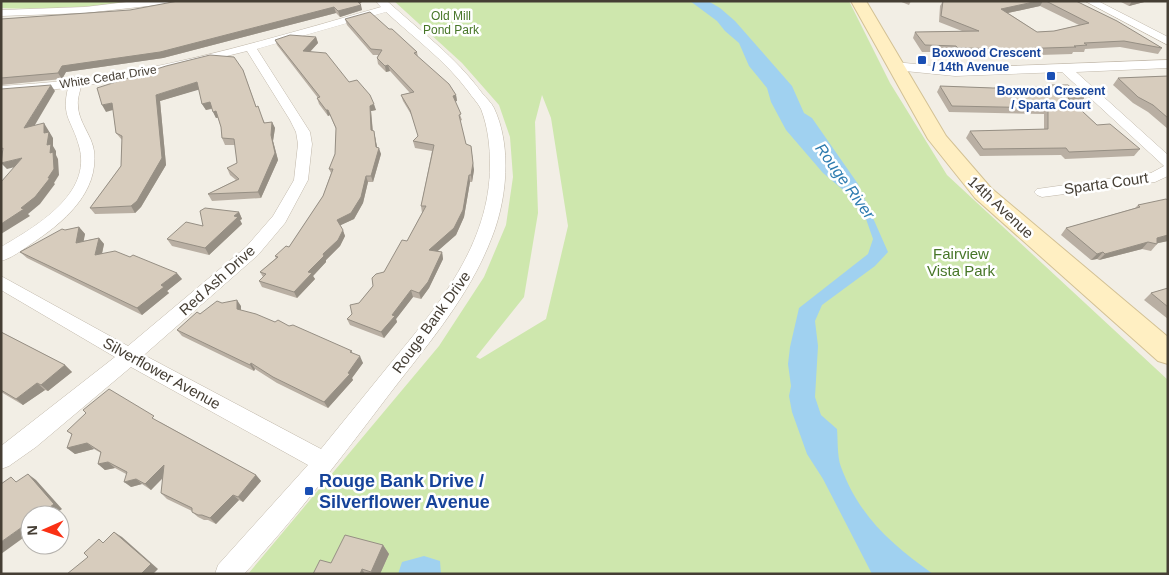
<svg xmlns="http://www.w3.org/2000/svg" width="1169" height="575" font-family="Helvetica,sans-serif">
  <style>
    .green { fill: #cee7ad; fill-rule: evenodd }
    .water { fill: #a0d1f0 }
    .lines { fill: none; stroke-linecap: round; stroke-linejoin: round }
    .street-casing { stroke: #c1b8aa; stroke-width: 1 }
    .secondary-casing { stroke: #d3c194; stroke-width: 2 }
    .street { fill: #fff; fill-rule: evenodd }
    .secondary { fill: #ffefc2; fill-rule: evenodd }
    .wall { fill: #b9afa3; fill-rule: evenodd }
    .shaded-wall { fill: #968f84 }
    .building { fill: #d7ccbd; stroke: #968f84 }
    .transit-dot { fill: #1a4fb4; stroke: #fff; stroke-width: 2 }
    .labels { text-anchor: middle; dominant-baseline: central; stroke-width: 5; stroke-linejoin: round; paint-order: stroke }
    .far-park-label { font-size: 12px; fill: #477628; stroke: #fff }
    .far-transit-label { font-size: 12px; font-weight: bold; fill: #164399; stroke: #fff; text-anchor: start }
    .far-street-label { font-size: 12px; fill: #453e34; stroke: #fff }
    .street-label { font-size: 15px; fill: #453e34; stroke: #fff }
    .park-label { font-size: 15px; fill: #477628; stroke: #fff }
    .water-label { font-size: 16px; font-style: italic; fill: #2e7cb0; stroke: #fff }
    .near-transit-label { font-size: 18px; font-weight: bold; fill: #164399; stroke: #fff; text-anchor: start }
  </style>
  <rect width="100%" height="100%" fill="#f2eee5"/>
  <path class="green" d="M1 1H142C95 7 48 10 1 8Z
    M394 1H849L890 83 947 175 1168 380V574H248L439 346 484 277 506 225 513 177 510 137 499 105 462 63ZM542 95 551 118 568 226 546 319 480 359 476 357 524 297 538 213 535 122Z"/>
  <path class="water" d="M690 1H708L720 8 735 21 792 86 804 113 812 118 858 184 888 252 875 266 822 305 815 321 818 346 815 397 821 415 837 429C838 440 837 456 841 467 859 516 891 544 933 574H872L823 479 807 454 792 412 789 396 791 386 788 364 790 347 799 308 868 254 873 239 866 219 849 195 823 173 786 130 771 102 767 88 749 66 739 43 725 31 717 21Z
    M424 556 440 561 441 574H398L402 562Z"/>
  <g class="lines">
    <g class="street-casing">
      <path id="street" d="M135 1H171L166 4 85 13 1 16V10L85 7Z
        M376 1H387C420 31 456 57 482 93 486 98 491 102 494 108 512 146 507 199 492 237 470 295 429 343 391 392 344 454 297 516 244 574H215L218 565 308 465 131 367 36 447 9 466 1 469V446L115 357 1 290V276L128 346 246 247 273 216 294 180 298 144 296 132 290 120 247 51 137 78 81 86C80 92 77 99 78 105 78 122 92 135 94 151 99 193 63 223 31 244 22 250 12 258 1 261V247C35 227 93 194 79 146 72 120 61 117 68 88L1 94V86C47 83 93 79 138 70 220 54 301 30 381 7ZM386 12C414 38 445 60 468 91 472 97 478 103 481 109 488 127 490 147 490 165 490 244 438 306 390 364 367 392 344 421 321 449L144 355 258 255 285 223 308 180 312 144 310 132 257 49Z
        M1085 1H1098L1168 37V45Z
        M1168 60V68L1076 72 1168 155V176L1155 182 1042 197 1037 195 1034 192 1037 189 1151 173 1164 166 1062 72 955 76 895 70 889 66 895 62 955 68Z"/>
    </g>
    <g class="secondary-casing">
      <path id="secondary" d="M851 1H866L946 136 991 188 1168 337V364L1158 361 975 198 928 139Z"/>
    </g>
    <use href="#street" class="street"/>
    <use href="#secondary" class="secondary"/>
  </g>
  <path class="wall" d="M899 1H911L909 5Z
    M943 1H1076L1162 48 1158 54 1120 47 1085 49 1084 52H1073L1072 54 1011 56 955 54 954 52H922L913 38 915 32 962 31 939 22 940 6ZM1040 6 1079 25 1054 31 1037 32 1008 13Z
    M1119 1H1148L1129 6Z
    M362 2 360 4 362 10 340 17 336 13 163 58 66 72 62 79 1 85V19Z
    M345 19 389 29 417 52 418 57 456 95 457 101H455L462 120 460 121 466 144 474 170 472 182H470L464 217 456 235 437 251 442 252 443 259 429 288 421 299 413 297 396 319 397 322 384 338 350 325 347 319 352 314 359 303 373 286 407 241 422 213 421 206 432 151 415 148 413 141 418 136 412 116 403 101 401 95 410 93 390 71 386 72 378 64 377 58 378 55H373L347 25Z
    M316 37 318 43 310 52 349 82 376 110 371 111 373 131 375 137 377 147 381 154 373 182H368L363 203 354 219 340 225 345 236 340 246 326 260V262L313 276 315 279 297 298 262 287 259 281 263 277 260 272 276 258 275 256 289 247 323 196 331 173 329 169 335 154 336 129 330 115 328 116 319 104 317 98H318L277 45 275 40Z
    M243 70 256 106 265 123 272 122 275 128 273 141 278 160 261 198 212 201 208 194 236 180 230 175 227 168 237 163 235 145H225L222 138 221 127 218 118H216L212 109 206 110 202 104 199 89 160 101 166 165 141 207 135 213 95 214 90 208 121 166 122 140 116 133 113 110 106 112Z
    M1168 76V129L1148 112 1133 103 1113 85 1118 78Z
    M1046 85 1084 98 1080 105H1075L1097 125 1140 149 1134 156 1065 159 1061 155 980 156 966 138 970 131 1044 129V114L949 112 937 92 940 86 993 88 1044 87Z
    M1168 200V241L1157 243V244L1151 251 1142 249 1099 260 1097 259 1091 260 1061 235 1066 228 1135 208 1138 205Z
    M239 212 242 219 240 220 242 224 209 255 172 246 167 239Z
    M79 227 85 234 83 241 99 238 104 244 102 254 182 279 167 291 169 293 142 315 27 258 20 252 65 230Z
    M1168 288V319L1144 300 1151 293Z
    M222 303 241 306V310L275 322 289 326 353 353 363 363 352 378 353 380 328 408 277 383 255 369 254 371 182 336 177 330 200 314Z
    M1 332 65 365 72 372 48 391 45 390 23 405 1 392Z
    M160 422 256 475 261 481 243 502 239 500 216 524 208 520H204L198 517 192 512V511L167 499 161 493 163 478 151 490 142 484 131 487 126 474 115 468 105 470 98 464 101 453 94 449 75 454 67 448 72 435 67 431Z
    M383 545 389 554 380 574H313L331 563Z"/>
  <path class="shaded-wall" d="M356 1H362L359 5H361L362 10 340 17 338 11Z
    M1038 1H1043L1040 6 998 15 1001 9Z
    M1132 1H1148L1129 6Z
    M334 7 336 13 163 58 66 72 62 79 58 73 62 66Z
    M316 37 318 43 305 57 303 51Z
    M388 65 390 71 386 72 385 66Z
    M197 82 201 89 160 101 166 165 141 207 135 213 131 206 156 95Z
    M51 85 55 91 29 135 24 128Z
    M456 95 457 101 454 102 453 96Z
    M210 102 213 108 206 110 202 104Z
    M112 103 116 109 106 112 102 105Z
    M374 104 376 110 371 111 373 136 371 130 370 106Z
    M326 110H328L330 115 328 116Z
    M216 111 219 117 216 118 213 112Z
    M272 122 275 128 273 141 278 160 261 198 258 192 271 135Z
    M44 123 53 138V146L56 151V155L58 159 59 175 54 183 55 184 40 204 28 214 30 216 1 234V224L21 208 48 178 50 153 47 145 44 133Z
    M374 131 378 152 379 148 381 154 373 182 371 176 376 147Z
    M471 146 474 170 472 182 471 175Z
    M22 158 27 164 7 169 1 163Z
    M469 175 470 182 464 217 456 235 431 257 429 250Z
    M366 176 368 182 363 203 354 219 339 226 337 220Z
    M239 212 242 219 240 220 242 224 209 255 205 248 234 216Z
    M79 227 85 234 82 250 76 243Z
    M343 230 345 236 340 246 326 260V262L313 276 315 279 297 298 294 292 308 272Z
    M1168 235V241L1154 244 1157 238Z
    M99 238 104 244 100 262 95 255Z
    M1148 242 1142 249 1099 260 1105 254Z
    M442 252 443 259 429 288 421 299 419 293Z
    M1103 252 1097 259 1091 260 1097 254Z
    M177 273 182 279 167 291 169 293 142 315 137 308 161 285Z
    M411 290 413 297 396 319 397 322 384 338 381 332 392 315Z
    M237 300 241 306V315L237 309Z
    M360 356 363 363 352 378 353 380 328 408 324 402Z
    M251 363 255 369 254 371 250 365Z
    M65 365 72 372 48 391 41 385Z
    M37 383 45 390 23 405 16 399Z
    M87 443 94 449 75 454 67 448Z
    M108 462 115 468 105 470 98 464Z
    M164 465 170 470 151 490 145 484Z
    M28 474 36 480 62 509 54 515H42Z
    M256 475 261 481 243 502 238 497Z
    M136 479 142 484 131 487 124 482Z
    M233 495 239 500 216 524 210 518Z
    M25 525 30 527V533L1 554V542Z
    M114 532 122 537 158 569 153 574H141Z
    M383 545 389 554 380 574H372L371 572Z
    M362 569 365 574H360Z"/>
  <path class="building" d="M178 1H357L361 5 338 11 334 7 160 52 62 66 58 73 1 78V19L130 10Z
    M943 1H1038L1001 9 1037 32 1054 31 1089 23 1046 1H1076L1117 21 1162 48 1124 41 1084 43 1087 45 1074 46 1076 47 1015 49 958 48 956 46 925 45 915 32 979 31 941 16Z
    M370 12 389 29H392L417 52 414 53 449 84 456 95 453 96 461 114 459 115 466 144 471 146 473 163 471 175H469L463 210 454 228 429 250 442 252 428 282 419 293 411 290 392 315 395 316 381 332 347 319 352 314 350 305 359 303 373 286 372 278 376 274 384 272 402 240 407 241 426 206H421L434 145 413 141 418 136 410 110 401 95 414 92 388 65 385 66 377 58 382 50 371 49 345 19Z
    M290 35 316 37 303 51 326 53 349 82 357 80 370 95 374 104 370 106 371 130 374 131 376 147 379 148 371 176H366L361 197 351 213 337 220 343 230 338 240 323 254 324 256 308 272 312 273 294 292 259 281 266 274 260 272 278 257 275 256 286 246 289 247 323 196 333 169H329L335 154 336 128 328 110H326L317 98 320 97 275 40Z
    M210 55 234 57 243 70 256 107 258 106 264 123 272 122 271 135 275 153 258 192 208 194 239 179 227 168 237 163 234 139 222 138 221 127 216 111 213 112 210 102 202 104 197 82 156 95 162 158 137 201 131 206 90 208 121 166 122 136 116 133 112 103 102 105 97 88 166 66Z
    M1168 76V118L1153 105 1138 97 1118 78Z
    M51 85 24 128 44 123V133L49 132 47 145 51 144 50 153 53 152 54 169 48 178H50L35 197 21 208 24 209 1 224V182L22 158 1 163 3 148 1 149V89Z
    M1046 85H1068L1084 98H1068L1097 125 1110 124 1140 149 1069 152 1066 148 983 149 970 131 1048 129V108L952 106 940 86 993 88 1048 87Z
    M1166 199 1168 200V235L1157 238V244L1148 242 1105 254 1103 252 1097 254 1066 228 1140 207 1138 205Z
    M205 208 239 212 234 216 238 217 205 248 167 239 186 222 203 226 200 211Z
    M79 227 76 243 99 238 95 255 115 251 130 257 133 255 177 273 161 285 164 287 137 308 20 252 62 229 65 230Z
    M1168 288V307L1151 293Z
    M237 300V309L256 314 275 322 278 320 289 326 293 325 352 351 350 352 360 356 348 373 350 374 324 402 273 377 251 363 250 365 177 330 197 312 200 314 217 301 222 303Z
    M1 332 65 365 41 385 37 383 16 399 1 390Z
    M109 389 154 416 152 418 256 475 238 497 233 495 210 518 202 515H198L192 512V508L161 493 164 465 145 484 136 479 124 482 127 472 108 462 98 464 101 452 87 443 67 448 72 434 67 431 86 413 83 410Z
    M28 474 54 504 41 514 42 515H30V527L27 529 25 525 1 542V484L11 477 16 482Z
    M114 532 151 564 141 574H67L88 557 84 553 99 539 103 543Z
    M345 535 383 545 371 572 362 569 360 574H313L320 560 331 563Z"/>
  <g class="transit-dot">
    <rect x="917" y="55" width="10" height="10" rx="2.5"/>
    <rect x="1046" y="71" width="10" height="10" rx="2.5"/>
    <rect x="304" y="486" width="10" height="10" rx="2.5"/>
  </g>
  <g class="labels">
    <g class="far-park-label">
      <text x="451" y="16">Old Mill<tspan x="451" dy="14">Pond Park</tspan></text>
    </g>
    <g class="far-transit-label">
      <text x="932" y="53">Boxwood Crescent<tspan x="932" dy="14">/ 14th Avenue</tspan></text>
      <text x="1051" y="91" text-anchor="middle">Boxwood Crescent<tspan x="1051" dy="14">/ Sparta Court</tspan></text>
    </g>
    <g class="far-street-label">
      <text transform="translate(108 77) rotate(-9)">White Cedar Drive</text>
    </g>
    <g class="street-label">
      <text transform="translate(1106 183) rotate(-8)">Sparta Court</text>
      <text transform="translate(1001 207) rotate(43)">14th Avenue</text>
      <text transform="translate(217 280) rotate(-42)">Red Ash Drive</text>
      <text transform="translate(431 322) rotate(-54)">Rouge Bank Drive</text>
      <text transform="translate(162 373) rotate(29)">Silverflower Avenue</text>
    </g>
    <g class="park-label">
      <text x="961" y="253">Fairview<tspan x="961" dy="17">Vista Park</tspan></text>
    </g>
    <g class="water-label">
      <text transform="translate(845 181) rotate(54)">Rouge River</text>
    </g>
    <g class="near-transit-label">
      <text x="319" y="481">Rouge Bank Drive /<tspan x="319" dy="21">Silverflower Avenue</tspan></text>
    </g>
  </g>
  <rect width="1169" height="575" fill="none" stroke="#453e34" stroke-width="5"/>
  <g transform="translate(45 530) rotate(268)"><circle r="24" fill="#ffffff" stroke="#b5b2ae"/>
  <path d="M0-4L9 19L0 12L-9 19Z" fill="#fa3114"/>
  <text y="-8" font-size="14" font-weight="bold" text-anchor="middle" fill="#453e34">N</text>
  </g>
</svg>
